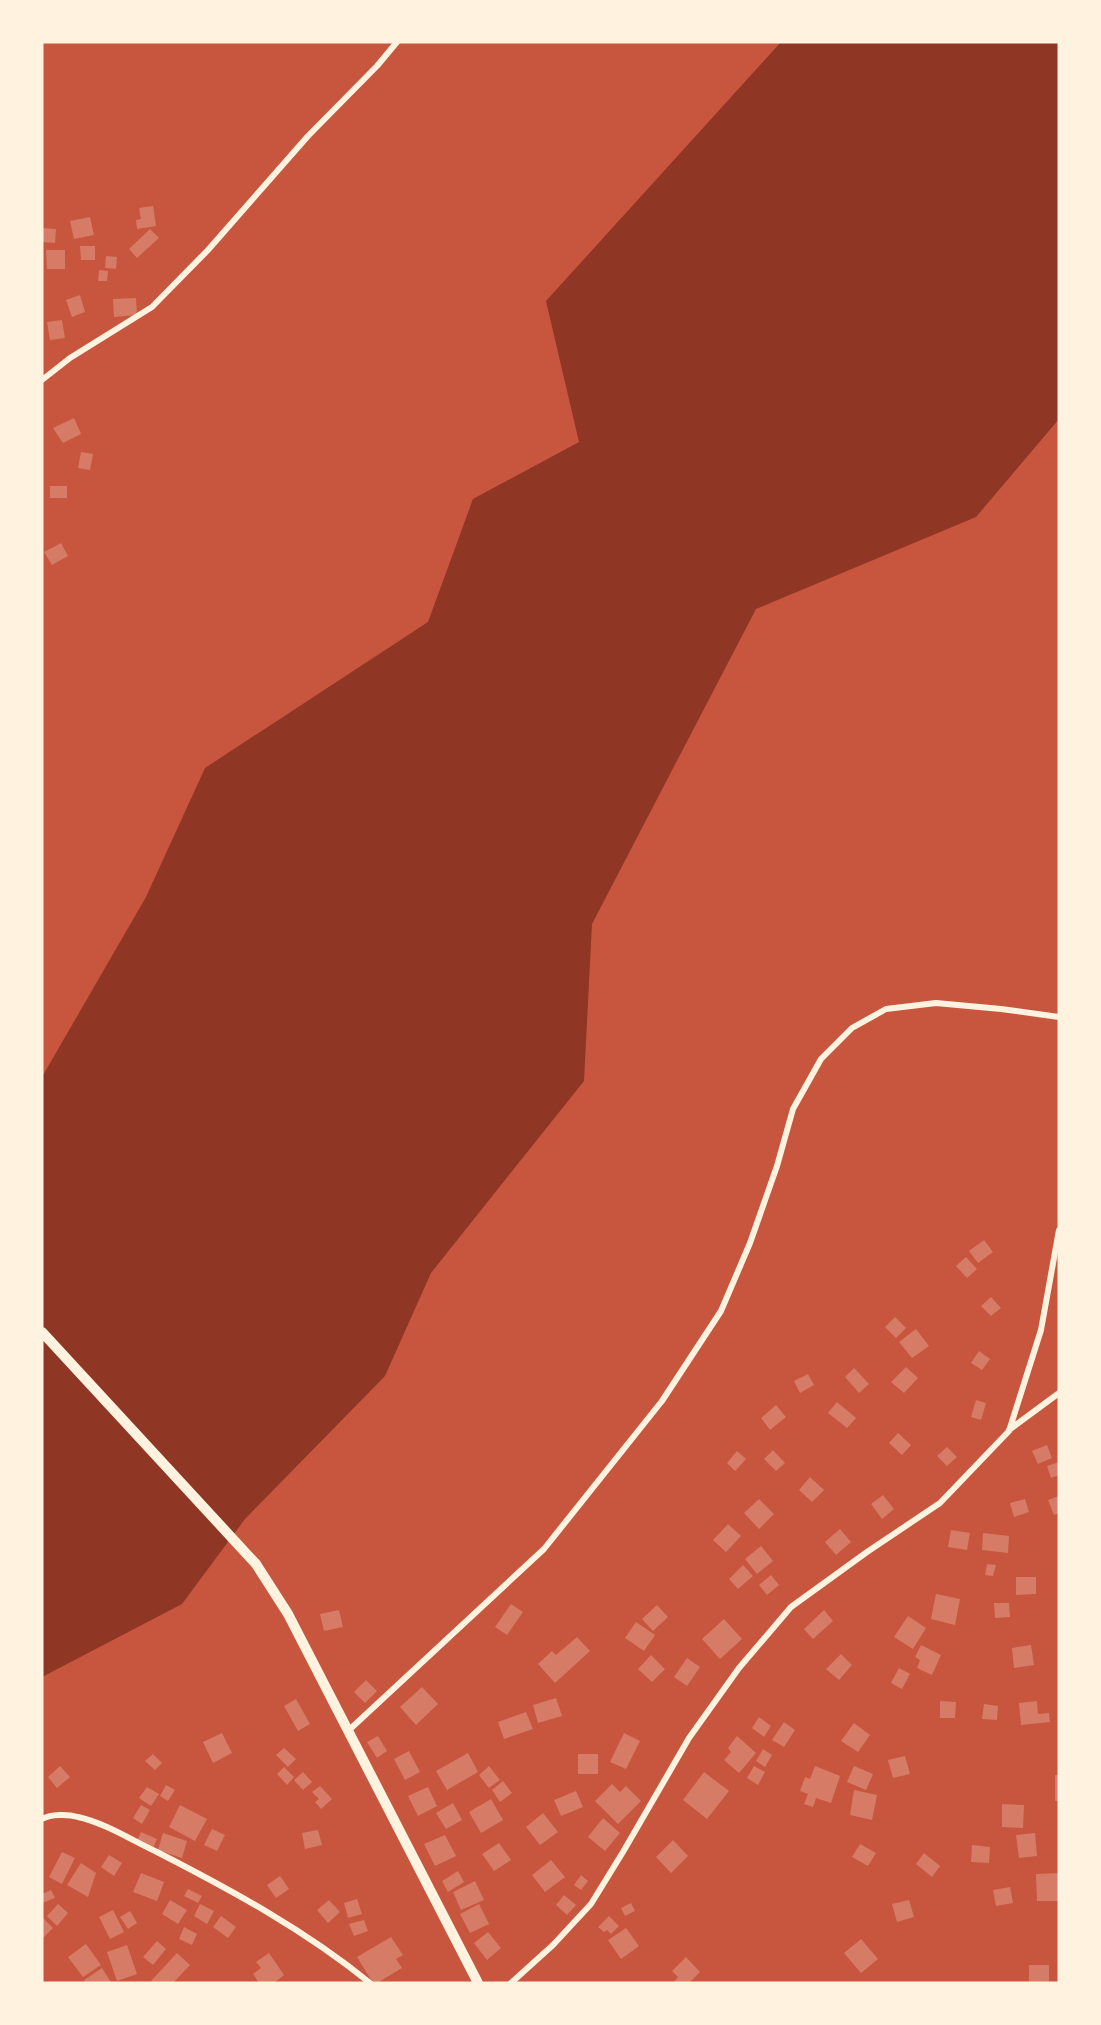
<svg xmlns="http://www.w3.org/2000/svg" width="1101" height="2025" font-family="Helvetica,sans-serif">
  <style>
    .water { fill: #8f3625 }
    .building { fill: #d67c66 }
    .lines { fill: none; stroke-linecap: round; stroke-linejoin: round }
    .minor { stroke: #fff3e0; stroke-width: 6 }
    .tertiary { stroke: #fff3e0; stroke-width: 10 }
  </style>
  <rect width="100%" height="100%" fill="#c8553d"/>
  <path class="water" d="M781 42H1059V419L976 517 756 609 592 924 584 1081 431 1273 385 1376 245 1519 182 1604 42 1677V1077L146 897 205 768 428 622 473 499 579 442 546 301Z"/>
  <path class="building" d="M153 206 156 226 137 229 136 220 141 219 139 208Z
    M90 217 94 235 74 239 70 221Z
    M42 228 56 229 55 243 42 242Z
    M150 229 159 238 137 258 129 249Z
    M80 246H95V260H81Z
    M46 250H65V269H47Z
    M106 256 117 257 116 269 105 268Z
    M99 270 108 271 107 281H98Z
    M80 295 85 312 72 317 66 300Z
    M136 298 137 315 114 317 113 299Z
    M62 320 65 338 50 340 47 322Z
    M74 418 81 434 63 443 53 428Z
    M81 452 93 454 90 470 78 468Z
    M50 486H67V498H50Z
    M61 543 68 556 52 565 44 552Z
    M984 1240 993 1252 978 1263 969 1251Z
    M966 1257 977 1269 967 1278 956 1266Z
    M991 1297 1001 1308 991 1316 981 1306Z
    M895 1317 906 1328 896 1338 885 1327Z
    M916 1329 929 1346 912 1358 899 1342Z
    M979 1351 990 1359 982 1370 971 1363Z
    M906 1367 918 1378 904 1393 891 1382Z
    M854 1368 869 1384 859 1393 845 1377Z
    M808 1374 814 1385 800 1393 794 1381Z
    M976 1400 986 1403 981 1420 971 1417Z
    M837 1402 856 1418 847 1428 828 1413Z
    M776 1405 786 1417 770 1430 761 1418Z
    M898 1433 911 1445 902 1455 889 1443Z
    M1047 1445 1052 1458 1038 1464 1032 1451Z
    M947 1447 957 1457 947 1466 937 1456Z
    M773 1450 785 1463 776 1471 764 1459Z
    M737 1451 746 1459 735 1471 727 1463Z
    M1059 1462V1475L1051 1478 1047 1466Z
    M810 1477 824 1490 812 1502 799 1490Z
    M883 1495 894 1509 882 1519 871 1504Z
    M1059 1496V1513L1054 1515 1048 1500Z
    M759 1499 774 1514 759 1529 744 1513Z
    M1025 1499 1029 1512 1014 1517 1010 1503Z
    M728 1524 741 1536 726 1552 713 1540Z
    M840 1529 851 1542 836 1555 825 1542Z
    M951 1530 970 1533 967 1550 948 1547Z
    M983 1533 1009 1536 1008 1553 982 1550Z
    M761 1546 773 1561 757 1574 745 1559Z
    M987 1564 996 1565 993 1576 985 1575Z
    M743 1565 753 1576 738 1589 729 1579Z
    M771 1575 779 1585 767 1595 759 1585Z
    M1016 1577H1036V1594L1016 1595Z
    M936 1594 960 1599 955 1625 931 1619Z
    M994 1603H1009L1010 1617 995 1618Z
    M511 1604 523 1612 507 1635 495 1627Z
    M657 1605 668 1617 653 1631 642 1619Z
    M339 1610 343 1627 324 1631 320 1614Z
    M824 1610 833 1621 813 1639 804 1629Z
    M908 1616 926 1628 913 1649 894 1637Z
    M724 1619 742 1639 720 1659 702 1639Z
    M636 1622 655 1635 644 1651 625 1638Z
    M577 1637 590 1651 555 1683 538 1664 552 1651 556 1655Z
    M921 1645 941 1655 932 1675 917 1668 920 1660 915 1657Z
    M1031 1645 1034 1665 1014 1668 1012 1648Z
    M841 1654 852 1665 839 1680 826 1669Z
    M651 1655 665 1669 652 1682 638 1669Z
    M687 1658 700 1667 687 1686 674 1677Z
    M899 1668 910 1674 902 1689 891 1683Z
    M366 1680 377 1691 365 1703 354 1692Z
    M422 1687 438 1704 416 1725 400 1707Z
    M556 1698 562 1716 538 1723 533 1705Z
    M296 1699 310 1724 298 1731 284 1706Z
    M940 1701 956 1702 955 1718H940Z
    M1037 1701 1038 1714 1049 1713 1050 1722 1021 1725 1019 1703Z
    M984 1704 998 1706 997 1720 982 1719Z
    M526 1712 533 1729 504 1739 498 1722Z
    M759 1717 771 1726 764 1737 752 1728Z
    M784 1722 795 1730 784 1747 772 1740Z
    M854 1723 870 1735 858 1752 841 1741Z
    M222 1733 232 1753 213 1763 203 1742Z
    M624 1733 640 1741 626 1769 610 1762Z
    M378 1736 387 1751 377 1758 367 1742Z
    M737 1736 756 1753 739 1773 724 1760 731 1752 728 1748Z
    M284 1748 296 1759 288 1767 276 1755Z
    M763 1749 772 1755 765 1767 756 1761Z
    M409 1751 420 1772 405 1780 394 1759Z
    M468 1753 478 1772 447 1790 436 1771Z
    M153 1754 162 1763 155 1770 145 1761Z
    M578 1754H598V1774H578Z
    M905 1756 910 1774 893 1778 888 1760Z
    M60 1766 70 1777 57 1788 48 1777Z
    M489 1766 500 1780 489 1788 479 1775Z
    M754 1766 765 1772 758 1785 747 1778Z
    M815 1766 840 1776 831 1803 816 1798 813 1807 804 1804 808 1794 800 1791 805 1777 810 1779Z
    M854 1766 873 1774 866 1790 847 1782Z
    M284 1767 294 1777 287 1785 277 1774Z
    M303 1772 312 1782 303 1790 294 1780Z
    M704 1772 729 1791 707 1819 683 1800Z
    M1055 1775H1059V1801H1055Z
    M503 1781 512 1793 500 1802 492 1790Z
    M612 1784 620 1792 626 1786 641 1801 618 1824 595 1801Z
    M166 1785 175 1790 168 1801 160 1796Z
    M320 1786 332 1799 321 1809 315 1802 319 1799 312 1792Z
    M147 1787 159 1794 151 1806 139 1798Z
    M428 1787 437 1806 418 1816 408 1796Z
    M854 1790 877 1795 872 1820 850 1815Z
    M576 1791 583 1807 561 1816 554 1800Z
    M491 1799 503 1820 481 1833 469 1812Z
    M453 1803 462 1820 446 1829 436 1813Z
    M1002 1804 1024 1805 1023 1828 1002 1827Z
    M141 1805 150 1810 142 1824 133 1818Z
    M180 1805 207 1819 195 1841 169 1827Z
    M543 1813 558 1832 540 1845 526 1827Z
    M603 1818 620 1833 605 1851 588 1837Z
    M212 1829 225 1835 217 1851 204 1845Z
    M318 1830 322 1845 305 1849 302 1833Z
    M141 1832 157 1839 153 1848 137 1841Z
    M163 1833 187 1841 182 1858 158 1850Z
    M1035 1833 1037 1856 1019 1858 1016 1835Z
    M445 1835 456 1856 435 1866 424 1844Z
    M673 1840 688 1856 671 1873 656 1857Z
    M499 1843 511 1860 494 1871 482 1854Z
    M860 1844 876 1853 868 1866 852 1857Z
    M972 1845 990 1847 989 1863 971 1862Z
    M62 1852 75 1858 62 1884 49 1877Z
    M924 1853 940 1866 932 1877 916 1864Z
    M109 1855 122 1863 114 1876 101 1867Z
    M551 1860 565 1877 545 1892 532 1875Z
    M81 1863 96 1873 88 1897 67 1885Z
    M458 1871 464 1882 448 1892 442 1881Z
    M141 1873 164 1882 157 1901 133 1892Z
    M1059 1873V1901H1037L1036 1874Z
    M581 1875 588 1881 581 1890 574 1885Z
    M280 1876 289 1889 276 1898 267 1885Z
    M475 1881 484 1900 461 1910 453 1892Z
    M1010 1887 1013 1903 996 1906 993 1890Z
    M188 1889 202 1896 198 1903 184 1896Z
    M51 1890 55 1898 42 1903V1894Z
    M564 1895 576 1905 567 1915 556 1905Z
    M357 1899 362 1914 348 1918 344 1903Z
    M170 1900 187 1910 178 1924 162 1914Z
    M329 1900 340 1912 328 1923 317 1910Z
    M909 1900 914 1917 897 1922 892 1904Z
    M631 1903 635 1911 625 1916 621 1908Z
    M58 1904 68 1913 57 1926 47 1916Z
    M200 1904 214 1911 207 1924 194 1916Z
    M479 1904 489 1924 470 1933 460 1914Z
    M113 1910 124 1932 110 1939 99 1917Z
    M130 1911 137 1923 128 1929 120 1917Z
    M221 1916 236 1927 228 1938 213 1927Z
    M609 1916 619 1926 611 1934 607 1930 604 1932 598 1927Z
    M42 1917 53 1928 42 1939Z
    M364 1920 368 1931 354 1936 349 1924Z
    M184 1927 197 1934 192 1945 179 1939Z
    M626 1928 639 1946 621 1959 608 1940Z
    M488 1932 501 1948 487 1960 474 1943Z
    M391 1937 403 1955 396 1959 402 1968 377 1983H373L357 1957Z
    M861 1939 878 1959 861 1973 844 1953Z
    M157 1941 166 1949 153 1965 143 1957Z
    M86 1944 101 1965 83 1977 68 1957Z
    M127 1945 137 1974 117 1981 107 1952Z
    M177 1953 190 1965 173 1983H154L151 1981Z
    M269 1953 284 1975 274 1983H259L253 1974 261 1968 256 1962Z
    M686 1957 700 1972 689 1983H673L678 1977 672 1971Z
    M1029 1965H1049V1982H1029Z
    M102 1968 111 1982 86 1983 84 1980Z"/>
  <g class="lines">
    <path class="minor" d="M42 380 70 358 152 307 208 250 308 136 377 66 397 42
      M1009 1430 1059 1393
      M348 1731 544 1549 662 1401 721 1311 750 1243 777 1166 793 1109 821 1059 852 1028 886 1009 936 1003 1001 1009 1059 1017
      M42 1819C51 1814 68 1814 78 1817 105 1823 131 1840 157 1852 231 1890 305 1930 370 1983
      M511 1983 553 1945 591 1904 623 1852 689 1738 739 1668 791 1607 867 1552 940 1503 1009 1431 1041 1330 1059 1230"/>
    <path class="tertiary" d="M42 1332 256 1564 288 1614 478 1983"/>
  </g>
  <rect width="1101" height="2025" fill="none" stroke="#fff3e0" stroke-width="87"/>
</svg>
